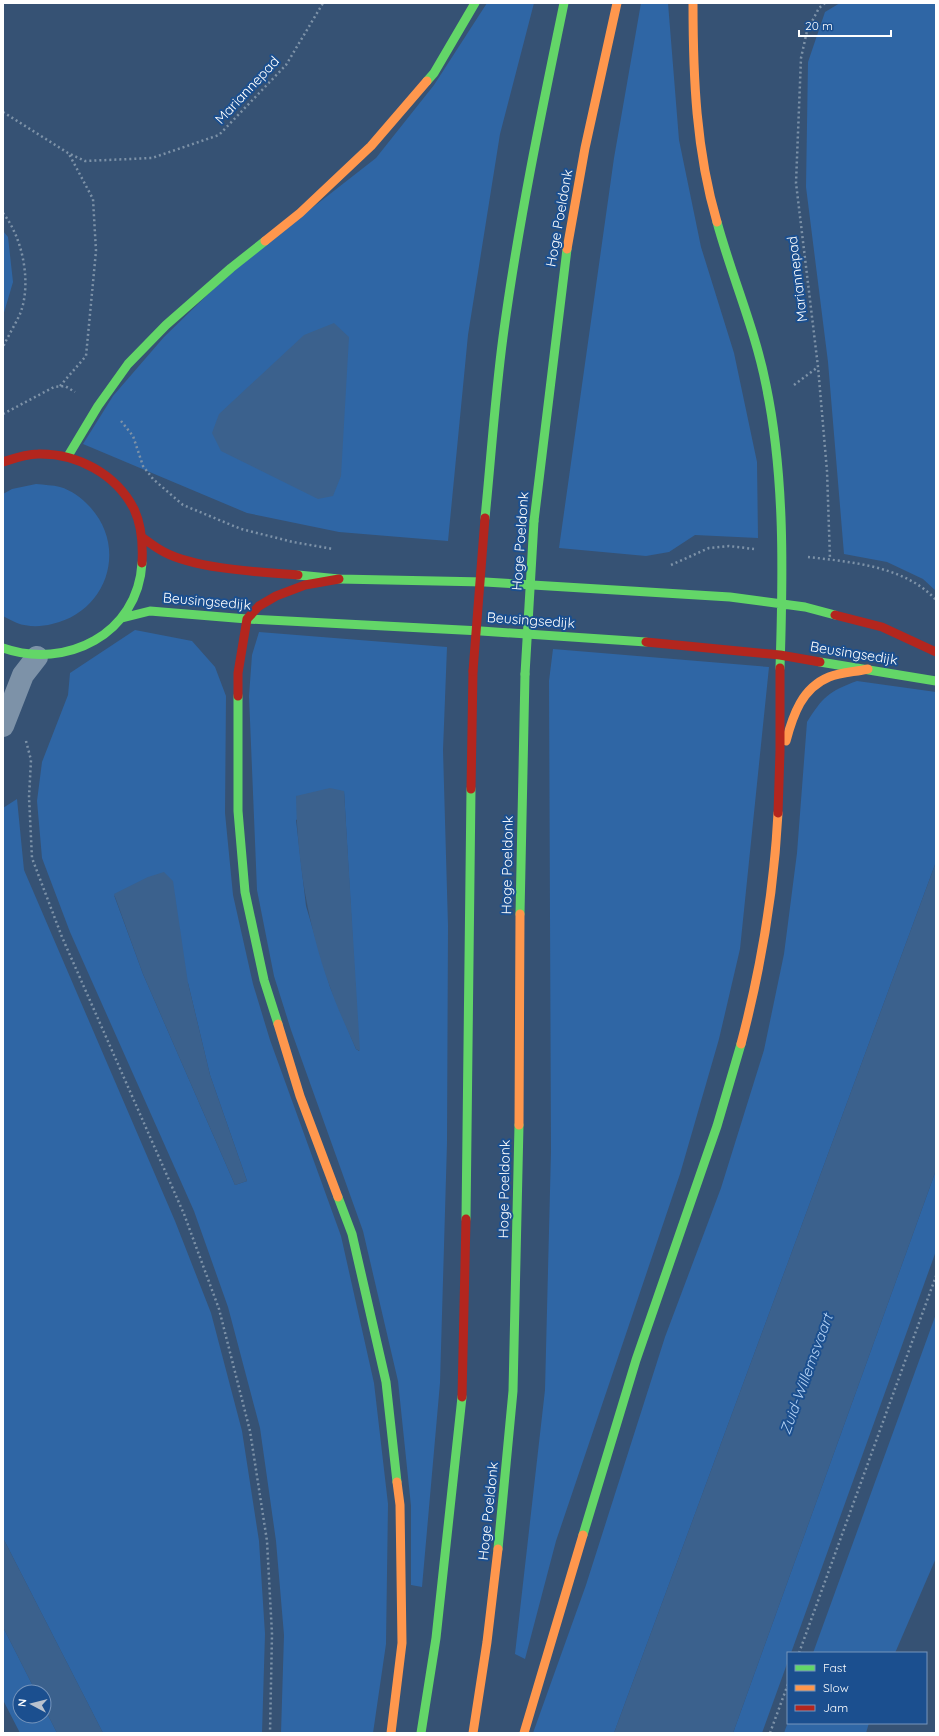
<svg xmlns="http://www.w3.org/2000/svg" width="939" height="1736" font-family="Quicksand,sans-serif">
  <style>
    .green { fill: #2f66a5; fill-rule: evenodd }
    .water { fill: #3b618d }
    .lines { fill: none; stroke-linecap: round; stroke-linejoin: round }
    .path { stroke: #7d92a8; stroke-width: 2.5; stroke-dasharray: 2 3; stroke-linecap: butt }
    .street { stroke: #7d92a8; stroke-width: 22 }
    .fast { stroke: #63d668; stroke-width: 9 }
    .slow { stroke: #ff974d; stroke-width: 9 }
    .jam { stroke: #b3261e; stroke-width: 9 }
    .fast-bridge { stroke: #63d668; stroke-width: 9 }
    .jam-bridge { stroke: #b3261e; stroke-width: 9 }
    .labels { text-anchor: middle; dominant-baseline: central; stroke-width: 4; stroke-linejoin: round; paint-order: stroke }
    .street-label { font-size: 14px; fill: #fff; stroke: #1b4f8f }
    .water-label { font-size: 15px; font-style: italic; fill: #b5d3f5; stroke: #1b4f8f }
  </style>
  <rect width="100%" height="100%" fill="#365274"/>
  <path class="green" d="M487 3H534L500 134 468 335 448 541 339 532 247 513 83 444 113 396 164 337 234 269 376 158 434 85Z
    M641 3H668L679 140 701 247 734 353 757 462 758 538 695 535 669 552 646 556 559 548 614 158Z
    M840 3H936V591L923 579 887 562 844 554 828 362 806 187 808 62 825 12Z
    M3 231 8 237 13 282 3 316Z
    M36 484C44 485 53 485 60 487 71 490 82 498 90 507 128 548 107 612 52 624 41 627 27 627 17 623 12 621 7 618 3 616V494L12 489Z
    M135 630 192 641 215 667 226 696 225 813 233 895 253 984 270 1040 341 1236 374 1383 388 1504 386 1644 373 1733H281L284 1635 276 1541 260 1428 228 1307 194 1211 70 932 42 858 37 801 42 762 68 695 70 673ZM114 895 188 983 210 1075 247 1181 235 1185 143 974Z
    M259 632 447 647 443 750 448 926 447 1143 440 1383 422 1587 411 1585V1506L398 1381 363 1231 291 1030 274 976 257 890 249 696 252 655ZM344 791 359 1051 356 1049 330 987 306 906 296 820Z
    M553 649 769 667 740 949 719 1039 680 1174 556 1541 525 1659 515 1654 545 1390 551 1151 549 681Z
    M857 681 936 692V862L614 1733H533L586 1585 665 1337 721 1188 764 1050 784 954 797 853 807 722C822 698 829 691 857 681Z
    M17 799 24 870 175 1221 211 1313 242 1431 259 1541 265 1634 262 1733H103L3 1538V808Z
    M936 1170V1251L791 1653H788V1661L762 1733H733Z
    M936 1314V1558L895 1653H813Z
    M3 1627 36 1692H20V1716H44V1707L57 1733H20L3 1700Z
    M788 1722V1723H869L866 1733H784Z"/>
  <path class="water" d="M334 323 349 337 341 476 333 496 318 499 221 451 212 433 219 414 304 335Z
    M330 788 344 791 360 1051 356 1049C347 1028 337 1008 330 987 308 926 297 861 296 796Z
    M936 862V1170L733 1733H614Z
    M164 872 173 881 188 983 210 1075 247 1181 235 1185 143 974 114 894 148 877Z
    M3 1538 103 1733H57L44 1707V1692H36L3 1627Z"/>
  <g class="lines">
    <path class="path" d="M825 3 819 8 807 31 801 58 796 183 818 367 827 471 830 559
      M3 112 68 153 85 161 152 158 219 135 286 65 323 3
      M3 213C23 238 32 284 20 314 15 325 8 336 3 347
      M794 385 818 367
      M60 386 86 356 96 251 93 199 69 154
      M3 414 54 387 65 386 75 392
      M121 421 133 436 143 466 153 479 183 505 241 529 293 542 333 549
      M808 557C851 562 905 566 936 600
      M671 565 709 548 729 546 754 549
      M26 741 31 760 29 797 32 858 62 937 184 1214 219 1309 250 1431 267 1541 272 1634 270 1733
      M799 1653 936 1276
      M770 1733 788 1684"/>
    <path class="street" d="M3 726 23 675 37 657"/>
    <path class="fast" d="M427 81 434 73 475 3
      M717 222C732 277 755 329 766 385 785 476 783 575 780 668
      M68 456 98 406 128 364 166 325 231 268 265 241
      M485 518C491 458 495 397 503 337 518 225 541 114 564 3
      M534 521 567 249
      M298 575 339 579 485 582 730 597 805 607 835 615
      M122 618 150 611 247 619 481 631 646 642
      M3 648C66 670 138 634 142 563
      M820 662 936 681
      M238 696V811L245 892 264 980 278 1024
      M520 914 525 674
      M338 1197 352 1234 386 1382 397 1482
      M466 1219 471 789
      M583 1535 636 1360 717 1126 741 1044
      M498 1549 513 1391 519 1125
      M421 1733 436 1638 462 1397"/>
    <path class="slow" d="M693 3C693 77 696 151 717 222
      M265 241 300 213 371 146 427 81
      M567 249 585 148 617 3
      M786 741C793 715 802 688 829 677 841 672 855 672 868 669
      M278 1024 300 1096 338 1197
      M741 1044C761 968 774 891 778 813
      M519 1125 520 914
      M391 1733 402 1643 400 1505 397 1482
      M473 1733 487 1642 498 1549
      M524 1733 583 1535"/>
    <path class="jam" d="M3 462C15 458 26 454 38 454 77 453 116 474 134 509 142 526 143 545 142 563
      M143 538C150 543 156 548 164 552 196 569 260 572 298 575
      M835 615 882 627 936 652
      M646 642 780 655 820 662
      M238 696V673L247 619 259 606 276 596 305 585 339 579
      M471 789 473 671
      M778 813 780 751V668
      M462 1397 466 1219"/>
    <path class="fast-bridge" d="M525 674 534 521"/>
    <path class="jam-bridge" d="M473 671 485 518"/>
  </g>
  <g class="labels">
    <g class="street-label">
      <text transform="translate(247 90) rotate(-47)">Mariannepad</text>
      <text transform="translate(559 218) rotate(-80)">Hoge Poeldonk</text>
      <text transform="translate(797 279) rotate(-97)">Mariannepad</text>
      <text transform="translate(520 541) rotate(-86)">Hoge Poeldonk</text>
      <text transform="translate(207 601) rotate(5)">Beusingsedijk</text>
      <text transform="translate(531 620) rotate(4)">Beusingsedijk</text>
      <text transform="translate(854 653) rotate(9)">Beusingsedijk</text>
      <text transform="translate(507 865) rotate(-89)">Hoge Poeldonk</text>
      <text transform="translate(504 1189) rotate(-89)">Hoge Poeldonk</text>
      <text transform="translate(488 1511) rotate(-84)">Hoge Poeldonk</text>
    </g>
    <g class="water-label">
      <text transform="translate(806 1374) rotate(-70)">Zuid-Willemsvaart</text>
    </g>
  </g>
  <rect width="939" height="1736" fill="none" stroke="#ffffff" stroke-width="8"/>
  <rect x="787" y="1652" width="140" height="72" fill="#1b4f8f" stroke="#7695bc"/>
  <rect x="795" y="1665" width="20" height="6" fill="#63d668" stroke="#7695bc"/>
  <text x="823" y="1672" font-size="12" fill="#ffffff">Fast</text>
  <rect x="795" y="1685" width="20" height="6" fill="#ff974d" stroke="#7695bc"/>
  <text x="823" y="1692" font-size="12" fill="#ffffff">Slow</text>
  <rect x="795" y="1705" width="20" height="6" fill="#b3261e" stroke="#7695bc"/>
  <text x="823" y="1712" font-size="12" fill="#ffffff">Jam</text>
  <g transform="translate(32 1704) rotate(277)"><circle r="19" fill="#1b4f8f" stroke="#7695bc"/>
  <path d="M0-3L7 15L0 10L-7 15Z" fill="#b9c2ce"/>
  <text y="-6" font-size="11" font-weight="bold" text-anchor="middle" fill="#ffffff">N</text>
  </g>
  <path d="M799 30v6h92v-6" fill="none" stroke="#ffffff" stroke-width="2"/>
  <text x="805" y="30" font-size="12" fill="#ffffff" stroke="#1b4f8f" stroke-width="3" paint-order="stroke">20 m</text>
</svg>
